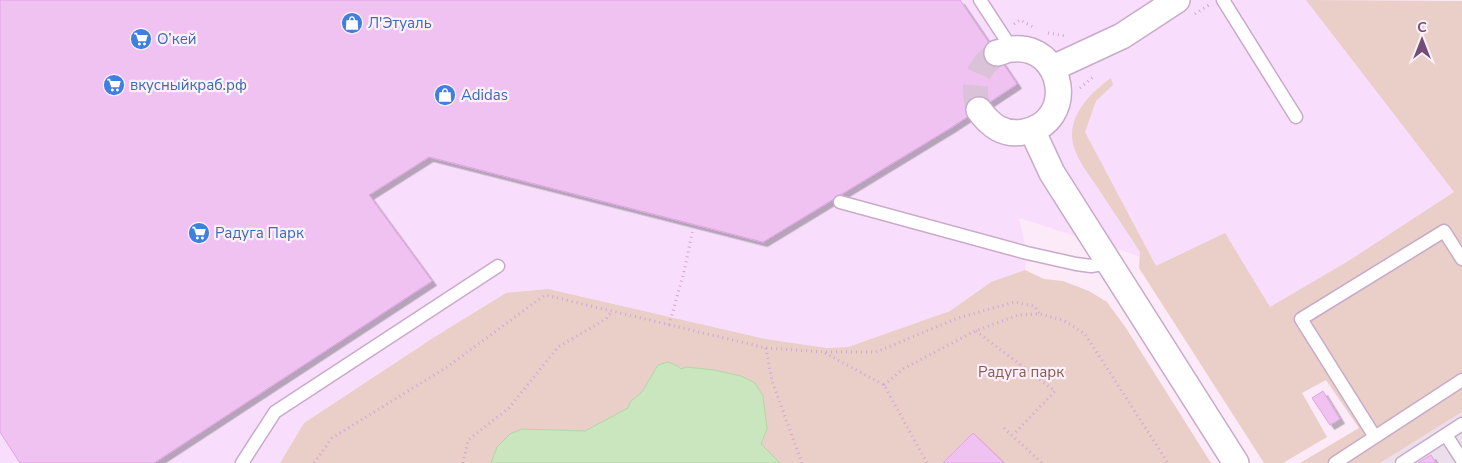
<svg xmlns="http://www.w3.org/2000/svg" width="1462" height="463" font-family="'Nunito Sans',sans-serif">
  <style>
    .commercial { fill: #f8defc }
    .industrial { fill: #ebdfeb }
    .green { fill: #eacec8 }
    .water { fill: #c9e6be; stroke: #b2d7a5 }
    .building { fill: #f0c2f1; stroke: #e0a3e3; filter: url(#shadow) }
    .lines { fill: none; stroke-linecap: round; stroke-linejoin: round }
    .minor-tunnel { stroke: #dac3d8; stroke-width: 25; stroke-dasharray: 25 12; stroke-linecap: butt }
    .service-casing { stroke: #c9aac8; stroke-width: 15 }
    .minor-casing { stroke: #c9aac8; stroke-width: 28 }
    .path { stroke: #d4a5d6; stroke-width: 3; stroke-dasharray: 1 4; stroke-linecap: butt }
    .service { stroke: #fff; stroke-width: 12 }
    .minor { stroke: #fff; stroke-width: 25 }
    .labels { text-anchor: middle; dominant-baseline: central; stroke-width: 4.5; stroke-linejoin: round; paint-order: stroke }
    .shop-label { font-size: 15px; fill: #366cbe; stroke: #fff0fc; text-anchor: start }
    .park-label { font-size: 15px; fill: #885c4b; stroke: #fff0fc }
  </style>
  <defs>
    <filter id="shadow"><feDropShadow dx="4.5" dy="4.5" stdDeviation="0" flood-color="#0004"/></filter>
  </defs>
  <rect width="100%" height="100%" fill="#fceaf9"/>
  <path class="commercial" d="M0 0H1327L1462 189 1207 361 1141 257 1019 218 1027 253 1025 270 991 282 950 311 848 347 827 348 765 339 506 293 436 336 304 423 280 463H0Z"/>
  <path class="industrial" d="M1462 412V463H1380Z"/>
  <path class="green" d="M1306 0 1462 1V412L1380 463H1300L1359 428 1326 380 1302 393 1327 437 1283 463H1264L1139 268 1140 252C1127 232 1113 211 1100 191 1091 177 1077 161 1073 144 1067 116 1090 93 1111 78L1113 85 1096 101 1085 132 1156 266 1225 233 1270 307 1350 260 1454 192Z
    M1025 270 1044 279 1063 281 1089 291 1107 302 1126 328 1211 463H280L304 423 436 336 506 293 548 289 765 339 827 348 848 347 950 311 991 282Z"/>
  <path class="water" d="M668 362 678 366 681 369 686 367 714 370 741 376 755 383 763 396 767 429 761 444 780 463H491L497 447 510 434 522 429 585 431 628 408 630 402 642 392 658 365Z"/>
  <path class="building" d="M0 0H960L1017 84 952 127 763 242 429 157 369 195 432 281 154 463H20L0 432Z
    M1323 391 1340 419 1330 425 1312 398Z
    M973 433 1004 463H943Z
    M1431 455 1436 463H1418Z"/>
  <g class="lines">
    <path class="minor-tunnel" d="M979 110C971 84 976 69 997 53"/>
    <g class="service-casing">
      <path id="service" d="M980 0 1012 49
        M1223 0 1296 117
        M840 202 1027 253 1076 264 1091 266 1109 263
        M1446 435 1462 460
        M1375 437 1301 319 1444 231 1462 259
        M242 463 275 412 498 266
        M1335 463 1462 380
        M1402 463 1462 424"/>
    </g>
    <g class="minor-casing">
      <path id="minor" d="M1053 68 1122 36 1177 0
        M979 110C990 125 1003 136 1024 132 1078 122 1064 43 1012 49 1007 49 1002 52 997 53
        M1032 130 1052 173 1236 463"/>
    </g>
    <path class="path" d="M1195 14 1209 5
      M1014 24 1020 20 1033 27
      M1048 33 1066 36
      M1080 88 1094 76
      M669 325 684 272 694 224
      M976 331 1055 391 1013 435
      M766 348 772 381 802 463
      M825 353 884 385 927 463
      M884 385 903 369 975 331 1018 315 1040 314 1063 320 1085 334 1168 463
      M1004 428 1042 463
      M314 463 332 438 447 367 545 295 766 348 824 352H876L958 318 1015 302 1034 306 1040 314
      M463 463 468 440 509 408 558 347 606 319 612 311"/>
    <use href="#service" class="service"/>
    <use href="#minor" class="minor"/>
  </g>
  <defs>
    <g id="shop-disc" transform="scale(1.125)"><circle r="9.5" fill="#3f7fe0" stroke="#fff0fc"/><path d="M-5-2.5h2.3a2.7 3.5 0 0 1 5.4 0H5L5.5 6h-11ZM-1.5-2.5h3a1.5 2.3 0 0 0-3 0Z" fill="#fff"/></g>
    <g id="supermarket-disc" transform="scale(1.125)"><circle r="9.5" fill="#3f7fe0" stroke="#fff0fc"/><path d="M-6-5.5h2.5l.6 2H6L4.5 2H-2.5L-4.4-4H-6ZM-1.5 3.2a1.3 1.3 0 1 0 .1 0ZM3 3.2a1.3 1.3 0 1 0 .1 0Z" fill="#fff"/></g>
  </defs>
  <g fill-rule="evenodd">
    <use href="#shop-disc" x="352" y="23"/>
    <use href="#supermarket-disc" x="141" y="39"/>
    <use href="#supermarket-disc" x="114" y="85"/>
    <use href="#shop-disc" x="445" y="95"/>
    <use href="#supermarket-disc" x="199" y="233"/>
  </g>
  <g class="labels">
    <g class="shop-label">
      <text x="368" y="23">Л'Этуаль</text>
      <text x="157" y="39">О’кей</text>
      <text x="130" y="85">вкусныйкраб.рф</text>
      <text x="461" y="95">Adidas</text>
      <text x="215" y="233">Радуга Парк</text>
    </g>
    <g class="park-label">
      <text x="1021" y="372">Радуга парк</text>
    </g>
  </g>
  <g transform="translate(1422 40)" stroke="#fff0fc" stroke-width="4" paint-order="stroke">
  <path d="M0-4L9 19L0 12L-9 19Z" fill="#744d77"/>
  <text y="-8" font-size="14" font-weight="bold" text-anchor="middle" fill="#744d77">С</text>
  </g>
</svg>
